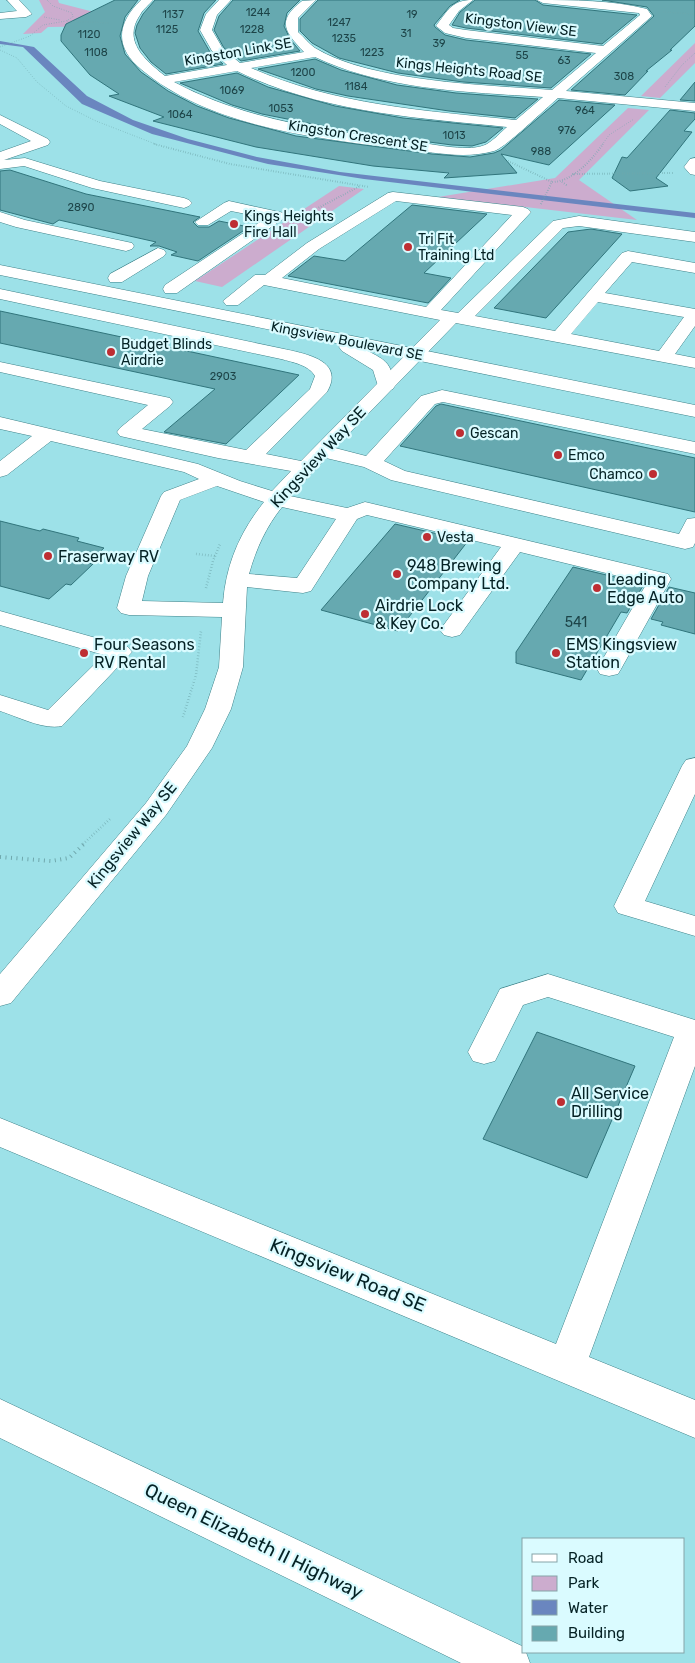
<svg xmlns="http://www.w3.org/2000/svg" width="695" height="1663" font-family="Rubik,sans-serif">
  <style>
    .green { fill: #ccacce }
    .water { fill: #6a86bf }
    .building { fill: #66a9b0; stroke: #31757c }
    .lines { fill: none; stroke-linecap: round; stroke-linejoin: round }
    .minor-casing { stroke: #3f8289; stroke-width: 1 }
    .major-casing { stroke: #3f8289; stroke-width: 1 }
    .highway-casing { stroke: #3f8289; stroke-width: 1 }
    .path-far3 { stroke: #6fa7ac; stroke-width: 1; stroke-dasharray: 0.5 2; stroke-linecap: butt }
    .path-far2 { stroke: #6fa7ac; stroke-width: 2; stroke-dasharray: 0.5 2; stroke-linecap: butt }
    .path-far1 { stroke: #6fa7ac; stroke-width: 2.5; stroke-dasharray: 0.5 2.5; stroke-linecap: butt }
    .path { stroke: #6fa7ac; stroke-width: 4; stroke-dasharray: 1 4.5; stroke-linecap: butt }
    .minor { fill: #fff; fill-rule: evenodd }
    .major { fill: #fff; fill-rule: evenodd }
    .highway { fill: #fff; fill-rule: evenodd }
    .poi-dot { fill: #be2e33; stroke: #dafbff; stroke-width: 2 }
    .labels { text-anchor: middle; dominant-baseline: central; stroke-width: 4.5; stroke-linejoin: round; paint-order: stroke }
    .far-number-label { font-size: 11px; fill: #1d4448 }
    .far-street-label { font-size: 14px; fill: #052225; stroke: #dafbff }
    .far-poi-label { font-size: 14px; fill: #052225; stroke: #dafbff; text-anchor: start }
    .number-label { font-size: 14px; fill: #1d4448 }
    .street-label { font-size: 16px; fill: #052225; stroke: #dafbff }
    .poi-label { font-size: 16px; fill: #052225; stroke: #dafbff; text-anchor: start }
    .near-street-label { font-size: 19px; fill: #052225; stroke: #dafbff }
  </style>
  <rect width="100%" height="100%" fill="#9de1e8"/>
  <path class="green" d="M39 0H58L59 3 90 11 126 12 118 26 48 27 41 33 23 34 45 12Z
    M695 43V63L660 98 641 96Z
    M628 108 649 110 579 180 637 220 438 197 555 178Z
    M339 186 364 189 222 287 195 281Z"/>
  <path class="water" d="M0 41 34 47 87 96 133 120 188 139 257 157 340 172 695 213V218L364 179 268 164 152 134 82 104 23 47 0 44Z"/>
  <path class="building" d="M115 0H138L125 17 120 36 125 54 141 72 168 91 197 106 229 118 296 136 432 154 470 157 494 153 501 150 559 100 615 105 549 165 501 154 517 173 444 178 449 173 373 166 256 147 153 121 164 117 109 96 119 94 90 75 61 41V35L66 24Z
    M155 0H216L204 13 198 31 210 52 223 64 166 74 151 62 140 48 135 33 137 25 143 14Z
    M233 0H300L287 13 284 26 290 39 300 51 241 61 224 48 214 30 219 16Z
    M318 0H460L450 6 434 25 435 27 445 35 466 40 591 54 551 88 463 82 398 73 339 58 312 43 300 31V19Z
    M475 0H535L543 5 637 15 602 44 466 28 452 25 460 12Z
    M602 0H695V26L670 50H672L646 71H648L625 95 571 90 654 16 647 7Z
    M315 59 341 70 397 85 456 93 538 99 515 118 449 111 348 96 316 89 258 69Z
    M237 73 268 87 335 106 403 118 503 128 486 142 472 146 452 145 353 132 262 114 232 105 180 83Z
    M695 82V101L680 100Z
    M670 110 695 113V119L684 131 692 132 656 178 668 186 630 191 612 178 622 157 627 158Z
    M10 170 86 194 200 217 193 222 198 227H209L219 221 249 227 198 261 171 255 177 252 159 246H150L156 242 59 220 53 224 0 210V171Z
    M412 205 487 214 424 273 451 278 428 303 288 276 314 256 345 261Z
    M591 229 622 234 546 318 494 308 568 232Z
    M0 311 299 375 226 444 164 432 215 389 0 343Z
    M441 404 695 458V512L400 446 436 406Z
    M0 521 40 531 43 529 79 538 77 541 104 548 88 563 93 564 71 585 66 584 49 599 0 586Z
    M395 524 468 541 398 631 321 610Z
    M573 567 644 584 627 613 621 612 581 680 516 663V652Z
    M669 587 695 593V634L661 625 663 622 651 619Z
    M537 1032 635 1066 587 1178 483 1139Z"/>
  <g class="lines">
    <g class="minor-casing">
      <path id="minor" d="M7 0H19L32 14 26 17 0 19V13L17 11Z
        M141 0H153C149 5 143 9 140 15 122 41 145 60 165 76L227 65 212 51 200 30 206 14 219 0H231L217 15 212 30 223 49 240 63 304 52C285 32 276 21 302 1L316 0 298 18V32C304 37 309 44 315 48 371 82 486 85 552 90L596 53 466 38 445 33 436 26C448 10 452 0 473 0L459 11 449 25 453 28 466 30 603 46 640 15 639 13 543 3 537 0C574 0 611 0 647 9L652 16 566 91 695 103V111L558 98C546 108 505 148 494 151 462 160 428 151 396 148 313 138 209 126 142 70 115 48 116 24 141 0ZM315 57C384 90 468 92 543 97L516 120C426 111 335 105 251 68ZM237 71C320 112 416 118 507 127 501 132 494 140 487 144 471 153 434 144 415 142 332 131 249 122 174 82Z
        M0 115 48 139 50 142 48 145 4 160 25 158 100 181 184 198 189 200 192 203 189 206 184 208 92 188 24 166 0 169V152L31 141 0 124Z
        M695 158V175L690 174 684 167 690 159Z
        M393 192 523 207 528 209 531 212 441 310 458 313 553 221 579 216 695 232V242L579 226 563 228 475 316 555 331 622 253 628 251 695 263V273L632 262 605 293 695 309V326L675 354 695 358V368L456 323 335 448 366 456 421 396 442 390 695 442V454L443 402 435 404 384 461 405 471 679 534 687 519 695 518V543L693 547 685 549 391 480 364 467 326 458 290 496 347 508 365 502 668 574 671 579 621 669 618 674 609 676 600 674 597 669 647 583 520 552 460 635 452 637 444 635 440 630 501 547 367 515 357 519 311 591 303 593 247 587 243 667 231 709 212 748 166 815 11 1003 0 1006V974L146 803 187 746 205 709 219 667 222 617 129 615 121 613 117 608 126 576 161 496 164 492 199 479 184 472 51 441 7 475 0 477V461L32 436 0 429V417L198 464 240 481 272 491 291 471 218 458 120 436 117 432 120 428 148 405 0 372V362L170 398 173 402 170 406 142 429 246 450 310 389 315 376C309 365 292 362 281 359L0 299V289L284 349C307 354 345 361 327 392L266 454 301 461 440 320 264 285 238 305H226L223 301 255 275H265L307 243 388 193ZM396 201 512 215 426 307 282 278 319 249ZM598 302 684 317 659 351 571 334ZM217 486 264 502C240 532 226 564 223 603L142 601 148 576 180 500ZM282 507 336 519 297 578 249 574C256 549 266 527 282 507Z
        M229 201 284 213 287 216 177 293H165L163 289 165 285 266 218 231 211 208 225H198L195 222 224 203Z
        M0 212 25 220 132 243 134 246 132 249 126 251 16 227 0 222Z
        M158 248 164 250 166 253 164 256 122 282H110L108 278 110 274Z
        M0 611 128 647 132 652 62 726C43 730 19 717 0 711V695L48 710 104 655 0 625Z
        M695 758V794L645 901 695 916V936L618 913 614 906 682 766 686 760Z
        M548 974 695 1020V1066L589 1357 695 1400V1438L0 1147V1118L556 1344 674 1037 548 997 523 1005 495 1061 484 1064 473 1061 468 1052 500 989Z"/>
    </g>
    <g class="major-casing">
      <path id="major" d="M0 265 695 405V417L366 350C387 361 390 362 395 385L393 389 386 391 379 389 373 370 342 351 339 347 341 344 0 275Z"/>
    </g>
    <g class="highway-casing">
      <path id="highway" d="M0 1399 524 1647 530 1663H461L0 1438Z"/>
    </g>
    <path class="path-far3" d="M47 0 53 6 72 13 73 17 66 21 110 23
      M663 12 695 14
      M44 17 60 20
      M0 47 30 36 43 25 66 21
      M0 50 17 58 37 82 66 106 96 121 158 145
      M665 87 682 65 695 53
      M602 145 609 135 634 119"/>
    <path class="path-far2" d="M154 144 230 164 369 187
      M508 161 552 182
      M572 174 673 173
      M562 182 568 186
      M541 204 552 182C572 182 592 160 603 144
      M301 217 360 186"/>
    <path class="path-far1" d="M196 554 215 556
      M206 588 213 561 220 544
      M183 717 196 675 201 631
      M83 844 110 819"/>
    <path class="path" d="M0 857 51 861 69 858 85 843"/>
    <use href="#minor" class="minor"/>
    <use href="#major" class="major"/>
    <use href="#highway" class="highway"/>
  </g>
  <g class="poi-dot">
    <circle cx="234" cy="224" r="5"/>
    <circle cx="408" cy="247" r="5"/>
    <circle cx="111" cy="352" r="5"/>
    <circle cx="460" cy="433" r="5"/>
    <circle cx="558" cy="455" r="5"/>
    <circle cx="653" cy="474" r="5"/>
    <circle cx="427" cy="537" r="5"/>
    <circle cx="48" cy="556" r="5"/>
    <circle cx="397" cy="574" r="5"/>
    <circle cx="597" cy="588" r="5"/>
    <circle cx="365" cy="614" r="5"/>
    <circle cx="84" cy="653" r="5"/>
    <circle cx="556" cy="653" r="5"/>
    <circle cx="561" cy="1102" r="5"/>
  </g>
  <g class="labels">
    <g class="far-number-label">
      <text x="258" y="12">1244</text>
      <text x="173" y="14">1137</text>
      <text x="412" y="14">19</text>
      <text x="339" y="22">1247</text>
      <text x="167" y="29">1125</text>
      <text x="252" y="29">1228</text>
      <text x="406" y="33">31</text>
      <text x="89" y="34">1120</text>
      <text x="344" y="38">1235</text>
      <text x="439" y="43">39</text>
      <text x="96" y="52">1108</text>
      <text x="372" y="52">1223</text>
      <text x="522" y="55">55</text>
      <text x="564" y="60">63</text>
      <text x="303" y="72">1200</text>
      <text x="624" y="76">308</text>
      <text x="356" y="86">1184</text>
      <text x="232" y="90">1069</text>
      <text x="281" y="108">1053</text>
      <text x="585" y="110">964</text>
      <text x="180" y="114">1064</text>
      <text x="567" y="130">976</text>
      <text x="454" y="135">1013</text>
      <text x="541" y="151">988</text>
      <text x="81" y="207">2890</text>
      <text x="223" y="376">2903</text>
    </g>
    <g class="far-street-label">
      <text transform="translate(521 25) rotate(7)">Kingston View SE</text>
      <text transform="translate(238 52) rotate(-10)">Kingston Link SE</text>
      <text transform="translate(469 70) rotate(6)">Kings Heights Road SE</text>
      <text transform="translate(358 136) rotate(9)">Kingston Crescent SE</text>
      <text transform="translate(347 341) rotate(11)">Kingsview Boulevard SE</text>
    </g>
    <g class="far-poi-label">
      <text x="244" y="216">Kings Heights<tspan x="244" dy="16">Fire Hall</tspan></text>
      <text x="418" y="239">Tri Fit<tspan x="418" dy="16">Training Ltd</tspan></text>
      <text x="121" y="344">Budget Blinds<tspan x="121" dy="16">Airdrie</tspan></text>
      <text x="470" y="433">Gescan</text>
      <text x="568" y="455">Emco</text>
      <text x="643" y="474" text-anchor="end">Chamco</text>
      <text x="437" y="537">Vesta</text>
    </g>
    <g class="number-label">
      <text x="576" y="622">541</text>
    </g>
    <g class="street-label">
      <text transform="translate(318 457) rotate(-47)">Kingsview Way SE</text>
      <text transform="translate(132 835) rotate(-51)">Kingsview Way SE</text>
    </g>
    <g class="poi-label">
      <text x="58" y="556">Fraserway RV</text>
      <text x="407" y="565">948 Brewing<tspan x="407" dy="18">Company Ltd.</tspan></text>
      <text x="607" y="579">Leading<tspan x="607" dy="18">Edge Auto</tspan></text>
      <text x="375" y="605">Airdrie Lock<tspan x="375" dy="18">&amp; Key Co.</tspan></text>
      <text x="94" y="644">Four Seasons<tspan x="94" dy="18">RV Rental</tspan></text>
      <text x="566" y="644">EMS Kingsview<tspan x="566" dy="18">Station</tspan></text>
      <text x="571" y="1093">All Service<tspan x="571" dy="18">Drilling</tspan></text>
    </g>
    <g class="near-street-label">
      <text transform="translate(348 1275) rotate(22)">Kingsview Road SE</text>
      <text transform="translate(254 1541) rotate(26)">Queen Elizabeth II Highway</text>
    </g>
  </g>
  <rect x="522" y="1538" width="162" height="115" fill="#dafbff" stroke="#85a4a8"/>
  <rect x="532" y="1554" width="25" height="8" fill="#ffffff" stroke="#85a4a8"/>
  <text x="568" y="1563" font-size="15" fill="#052225">Road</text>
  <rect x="532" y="1576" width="25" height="15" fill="#ccacce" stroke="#85a4a8"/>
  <text x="568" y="1588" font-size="15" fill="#052225">Park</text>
  <rect x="532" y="1600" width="25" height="15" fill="#6a86bf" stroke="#85a4a8"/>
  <text x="568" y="1613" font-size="15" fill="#052225">Water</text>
  <rect x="532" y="1626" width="25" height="15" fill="#66a9b0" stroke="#85a4a8"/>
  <text x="568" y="1638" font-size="15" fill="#052225">Building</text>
</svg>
